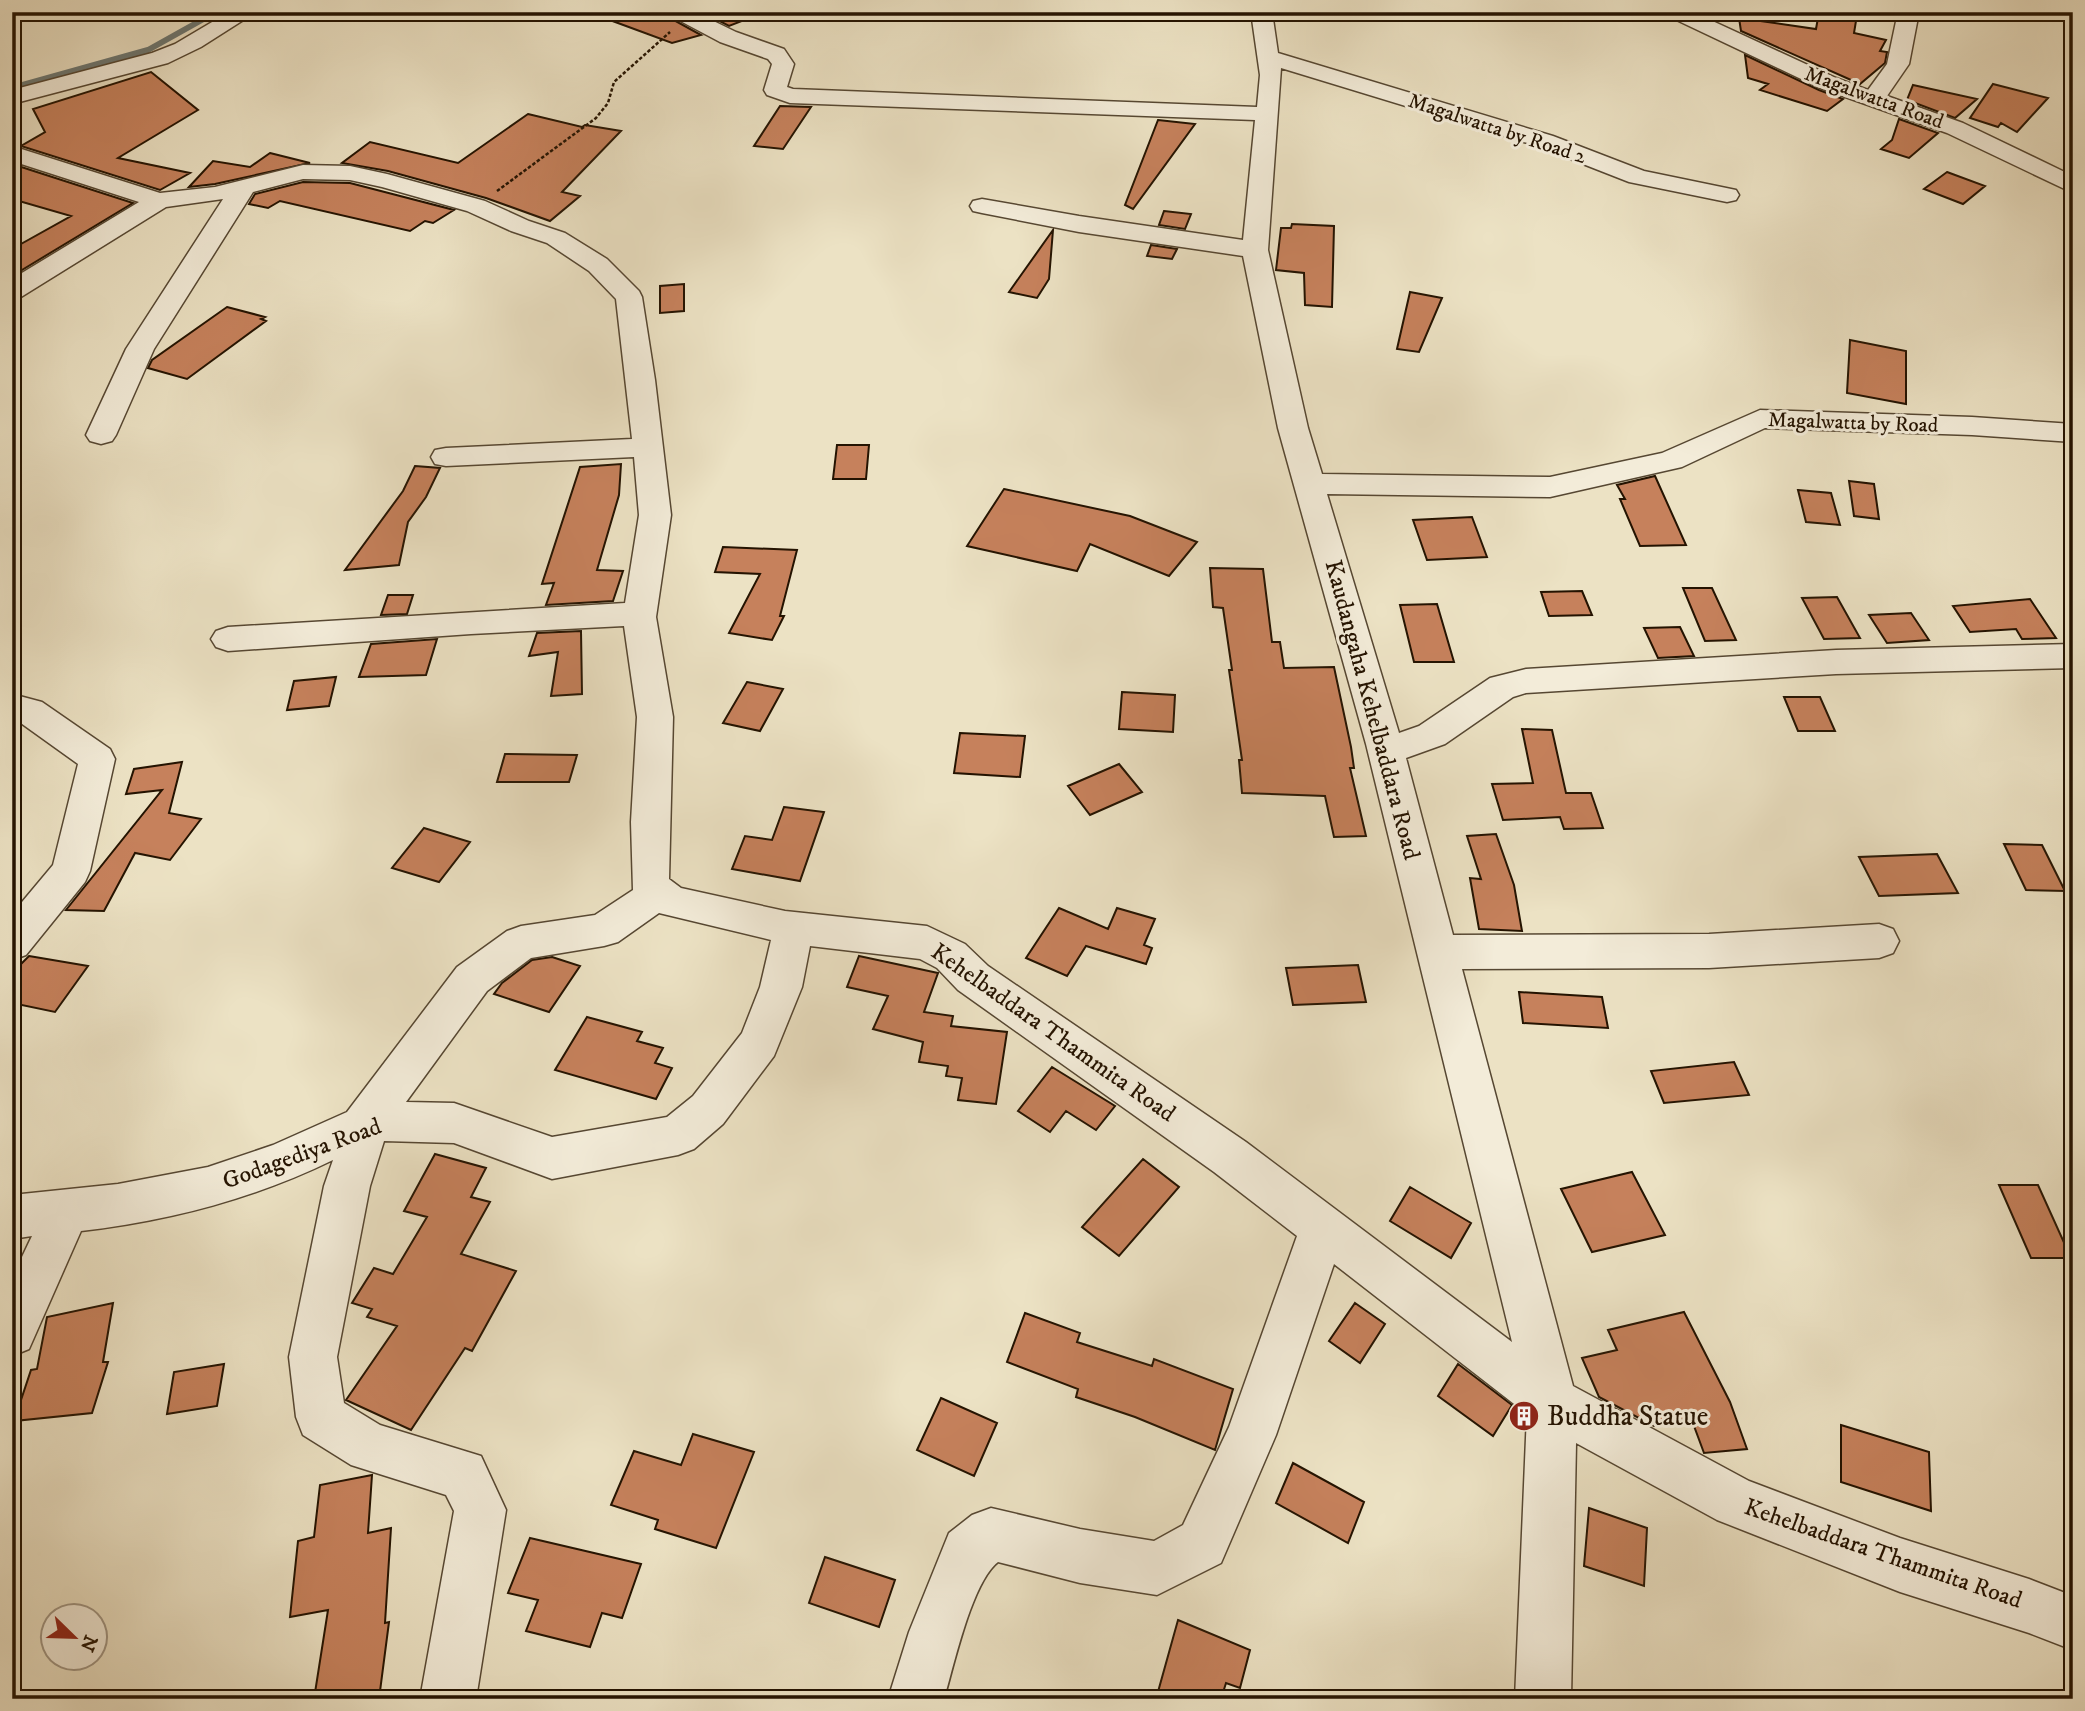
<svg xmlns="http://www.w3.org/2000/svg" width="2085" height="1711" font-family="'IM FELL DW Pica',serif">
  <style>
    .lines { fill: none; stroke-linecap: round; stroke-linejoin: round }
    .stream { stroke: #6d7873; stroke-width: 6 }
    .building { fill: #c6815c; stroke: #241301; stroke-width: 2 }
    .minor-casing { stroke: #564732; stroke-width: 3 }
    .path { stroke: #241301; stroke-width: 2.5; stroke-dasharray: 3.5 2; stroke-linecap: butt }
    .minor { fill: #f3ecd9; fill-rule: evenodd }
    .labels { text-anchor: middle; dominant-baseline: central; stroke-width: 6; stroke-linejoin: round; paint-order: stroke }
    .far-street-label { font-size: 21px; fill: #241301; stroke: #f3ecd9 }
    .street-label { font-size: 24px; fill: #241301; stroke: #f3ecd9 }
    .near-poi-label { font-size: 28px; fill: #241301; stroke: #f3ecd9; text-anchor: start }
  </style>
  <rect width="100%" height="100%" fill="#ece2c4"/>
  <filter id="stains"><feTurbulence type="fractalNoise" baseFrequency=".00286" numOctaves="4"/><feColorMatrix values="0 0 0 0 .2 0 0 0 0 .09 0 0 0 0 .02 0 0 0 .5 -.17"/></filter>
  <radialGradient id="worn" r=".72"><stop offset=".6" stop-color="#630" stop-opacity="0"/><stop offset="1" stop-color="#630" stop-opacity=".3"/></radialGradient>
  <g class="lines">
    <path class="stream" d="M12 88 148 50 216 12"/>
  </g>
  <path class="building" d="M600 12H666L670 18 701 35 672 43 599 16Z
    M702 12H754L755 16 729 26Z
    M1819 12 1857 15 1854 33 1886 40 1880 51 1887 52 1885 63 1860 84 1741 31 1739 18 1816 29Z
    M1745 55 1819 90 1843 99 1827 111 1760 90 1768 84 1748 78Z
    M151 72 198 110 118 158 190 173 160 190 21 146 45 132 33 109Z
    M1993 84 2048 98 2017 132 2001 123 1998 127 1970 118Z
    M1913 85 1977 99 1955 118 1907 100Z
    M780 106 811 107 783 149 754 146Z
    M528 114 582 127 585 125 621 131 562 192 580 196 550 221 486 198 388 171 342 163 370 142 458 163Z
    M1899 119 1938 133 1909 158 1881 149 1892 140Z
    M1158 120 1195 124 1133 209 1125 205Z
    M270 153 310 163 215 184 189 187 213 161 250 167Z
    M12 164 133 203 12 276V249L71 216 12 199Z
    M1947 172 1985 186 1963 204 1924 189Z
    M303 182 350 183 454 210 433 223 425 221 410 231 280 201 268 208 249 204 255 194Z
    M1164 211 1191 214 1185 229 1159 225Z
    M1292 224 1334 226 1332 307 1305 305 1304 273 1276 270 1281 228H1291Z
    M1053 230 1049 279 1037 298 1009 292Z
    M1151 245 1177 249 1172 259 1147 256Z
    M684 284V311L660 313V286Z
    M1410 292 1442 298 1419 352 1397 349Z
    M227 307 265 317 261 319 266 321 187 379 148 368 152 360Z
    M1850 340 1906 351V404L1847 393Z
    M837 445H869L866 479H833Z
    M621 464 619 495 597 570 623 571 613 601 546 605 554 583 542 584 580 467Z
    M415 466 440 468 426 497 408 522 399 565 345 570 403 491Z
    M1655 476 1686 545 1640 546 1620 499H1625L1617 485Z
    M1849 481 1874 484 1879 519 1854 516Z
    M1004 489 1130 516 1197 542 1169 576 1090 544 1077 571 967 546Z
    M1798 490 1831 493 1840 525 1806 522Z
    M1472 517 1487 557 1427 560 1413 520Z
    M723 547 797 550 780 616H784L772 640 729 633 760 574 715 572Z
    M1210 568 1263 569 1272 642H1280L1284 668 1334 667 1351 747 1354 768H1350L1366 836 1334 837 1325 796 1242 793 1239 760H1242L1229 670H1232L1223 608 1213 607Z
    M1683 588H1712L1736 640 1705 641Z
    M1582 591 1592 615 1549 616 1541 592Z
    M388 595H413L407 614 381 615Z
    M1837 597 1860 638 1824 639 1802 598Z
    M2030 599 2056 638 2022 639 2016 629 1970 632 1953 606Z
    M1437 604 1454 662H1414L1400 605Z
    M1911 613 1929 640 1887 643 1869 615Z
    M1680 627 1694 656 1658 658 1644 628Z
    M581 631 582 694 551 696 558 652 529 656 537 633Z
    M437 639 426 675 359 677 371 644Z
    M336 677 329 706 287 710 294 681Z
    M747 682 783 689 760 731 723 723Z
    M1122 692 1175 695 1173 732 1119 729Z
    M1784 697H1820L1835 731H1798Z
    M1522 729 1552 730 1566 793H1591L1603 828 1564 829 1560 817 1503 820 1492 784 1533 783Z
    M960 733 1025 736 1020 777 954 773Z
    M505 754 577 755 569 782H497Z
    M182 762 169 813 201 819 170 860 135 853 104 911 66 910 162 790 126 794 134 769Z
    M1119 764 1142 792 1090 815 1068 786Z
    M784 807 824 812 800 881 732 869 745 836 772 840Z
    M424 828 470 842 439 882 392 868Z
    M1496 834 1514 885 1522 931 1479 929 1470 878 1481 879 1467 836Z
    M2004 844 2042 845 2065 891 2026 890Z
    M1937 854 1958 893 1879 896 1859 857Z
    M1059 908 1108 929 1117 908 1155 919 1144 945 1152 948 1146 964 1086 946 1067 976 1026 958Z
    M29 956 88 966 55 1012 12 1003V973Z
    M859 956 938 973 924 1012 953 1016 951 1026 1007 1032 996 1104 958 1100 962 1078 946 1076 948 1066 919 1062 923 1042 873 1029 888 996 847 987Z
    M552 957 580 966 549 1012 494 994 502 983 532 960Z
    M1358 965 1366 1002 1293 1005 1286 968Z
    M1519 992 1602 997 1608 1028 1523 1023Z
    M587 1017 642 1032 637 1041 663 1048 655 1063 672 1068 656 1099 555 1070Z
    M1734 1062 1749 1095 1664 1103 1651 1071Z
    M1052 1067 1115 1106 1096 1130 1066 1111 1050 1132 1018 1111Z
    M435 1154 486 1168 471 1197 490 1202 461 1254 516 1271 472 1351 465 1348 411 1430 346 1400 397 1326 367 1317 372 1309 352 1303 374 1268 393 1274 427 1217 404 1211Z
    M1143 1159 1179 1187 1119 1256 1082 1227Z
    M1632 1172 1665 1235 1592 1252 1561 1189Z
    M1999 1185H2038L2071 1258H2031Z
    M1410 1187 1471 1223 1451 1258 1390 1221Z
    M113 1303 103 1362H108L92 1413 14 1421 31 1370 37 1369 47 1317Z
    M1355 1303 1385 1324 1360 1363 1329 1341Z
    M1684 1312 1730 1402 1747 1449 1704 1453 1691 1418 1654 1426 1599 1397 1582 1358 1617 1350 1608 1330Z
    M1025 1313 1080 1333 1077 1342 1152 1366 1154 1359 1233 1389 1215 1450 1135 1417 1076 1397 1078 1389 1007 1362Z
    M224 1364 217 1406 167 1414 174 1372Z
    M1458 1364 1512 1405 1493 1436 1438 1396Z
    M941 1398 997 1423 974 1476 917 1450Z
    M1841 1425 1929 1452 1931 1511 1841 1482Z
    M693 1434 754 1452 716 1548 655 1529 658 1520 611 1505 634 1451 681 1465Z
    M1293 1463 1364 1502 1348 1543 1276 1503Z
    M372 1475 368 1533 391 1528 385 1623 389 1622 379 1699H314L328 1610 290 1617 298 1541 314 1537 320 1485Z
    M1589 1508 1647 1528 1644 1586 1584 1566Z
    M530 1538 641 1564 622 1618 602 1613 590 1647 526 1631 538 1600 508 1593Z
    M825 1557 895 1580 879 1627 809 1603Z
    M1178 1620 1250 1650 1240 1688 1226 1683 1221 1699H1156Z"/>
  <g class="lines">
    <g class="minor-casing">
      <path id="minor" d="M229 12H256L201 47 168 63 12 104V90L152 53 175 44Z
        M668 12H695L736 32 784 49 794 64 787 87 793 89 1257 107 1260 75 1251 12H1272L1278 53 1553 136 1644 171 1736 190 1739 195 1736 200 1727 202 1629 182 1537 146 1281 68 1268 250 1308 428 1322 474 1550 477 1662 453 1760 410 1972 417 2073 424V442L1972 435 1765 428 1682 467 1550 497 1327 494 1399 733 1419 726 1490 678 1526 669 1836 650 2073 644V668L1836 674 1526 693 1513 697 1445 744 1406 758 1453 935 1709 934 1879 924 1893 929 1899 941 1893 953 1879 958 1709 968 1462 969 1573 1386 1749 1481 1900 1538 2029 1579 2073 1596V1650L2029 1633 1900 1592 1717 1520 1576 1443 1571 1699H1515L1527 1414 1334 1264 1276 1435 1221 1563 1157 1595 1080 1583 998 1562C972 1582 954 1665 944 1699H888L909 1632 949 1533 972 1515 991 1508 1080 1529 1154 1541 1183 1525 1229 1427 1297 1236 1214 1172 958 990 937 968 920 959 810 946 802 987 774 1056 723 1124 694 1149 678 1155 552 1179 454 1143 384 1141 370 1186 337 1357 344 1403 380 1425 481 1456 506 1510 476 1699H420L454 1511 446 1495 351 1465 303 1435 296 1417 289 1357 324 1186 333 1160C253 1199 169 1221 81 1231L29 1349 12 1356V1278L32 1236 12 1239V1195L118 1184 208 1167 273 1145 347 1112 457 967 507 931 521 926 595 915 633 890 631 822 637 717 624 626 471 634 228 651 216 647 211 639 216 631 228 627 625 603 639 515 634 457 446 466 435 464 431 457 435 450 446 448 632 439 616 299 589 271 547 243 511 231 467 211 382 187 350 180 303 179 253 192 154 349 116 435 112 441 101 444 90 441 86 435 126 349 223 199 166 207 21 297 12 299V279L139 202 12 161V146L160 193 215 187 303 165 350 166 387 174 485 201 529 221 565 233 607 259 639 291 642 297 655 380 671 515 656 617 673 717 669 879 681 888 785 911 927 926 965 944 988 966 1246 1142 1512 1342 1366 744 1278 428 1243 256 1079 232 982 213 973 211 970 206 973 201 982 199 1079 216 1243 240 1255 120 790 103 767 95 764 90 772 64 768 59 720 42 671 16ZM659 913 771 940 760 987 742 1033 693 1096 667 1117 552 1137 454 1103 406 1102 487 991 531 958 604 946 618 942Z
        M1665 12H1693L1836 78 1868 90 1887 64 1898 12H1919L1909 64 1887 96 1963 123 2073 176V193L1947 133 1820 88 1668 16Z
        M12 694 42 702 110 749 115 759 90 871 85 882 26 955 12 960V914L53 865 78 764 18 721 12 720Z"/>
    </g>
    <path class="path" d="M497 191 596 118 608 103 614 82 670 32"/>
    <use href="#minor" class="minor"/>
  </g>
  <defs>
    <g id="building-disc" transform="scale(1.575)"><circle r="9.5" fill="#8f2418" stroke="#f3ecd9"/><path d="M-4-6H4V6H1V3H-1V6H-4ZM-2.5-4.3h1.7v1.8h-1.7ZM.8-4.3h1.7v1.8H.8ZM-2.5-1h1.7V.8h-1.7ZM.8-1h1.7V.8H.8Z" fill="#fff"/></g>
  </defs>
  <g fill-rule="evenodd">
    <use href="#building-disc" x="1524" y="1416"/>
  </g>
  <g class="labels">
    <g class="far-street-label">
      <text transform="translate(1874 98) rotate(20)">Magalwatta Road</text>
      <text transform="translate(1497 129) rotate(18)">Magalwatta by Road 2</text>
      <text transform="translate(1853 423) rotate(2)">Magalwatta by Road</text>
    </g>
    <g class="street-label">
      <text transform="translate(1372 710) rotate(75)">Kaudangaha Kehelbaddara Road</text>
      <text transform="translate(1053 1033) rotate(35)">Kehelbaddara Thammita Road</text>
      <text transform="translate(302 1154) rotate(-20)">Godagediya Road</text>
      <text transform="translate(1883 1554) rotate(19)">Kehelbaddara Thammita Road</text>
    </g>
    <g class="near-poi-label">
      <text x="1547" y="1416">Buddha Statue</text>
    </g>
  </g>
  <rect width="2085" height="1711" fill="none" stroke="#ece2c4" stroke-width="42"/>
  <rect x="14" y="14" width="2057" height="1683" fill="none" stroke="#241301" stroke-width="3.5"/>
  <rect x="21" y="21" width="2043" height="1669" fill="none" stroke="#241301" stroke-width="2"/>
  <g transform="translate(74 1637) rotate(113)"><circle r="33" fill="#f3ecd9" stroke="#a09583" stroke-width="2"/>
  <path d="M0-5L12 26L0 18L-12 26Z" fill="#8f2418"/>
  <text y="-10" font-size="19" font-weight="bold" text-anchor="middle" fill="#241301">N</text>
  </g>
  <rect width="100%" height="100%" filter="url(#stains)"/>
  <rect width="100%" height="100%" fill="url(#worn)"/>
</svg>
